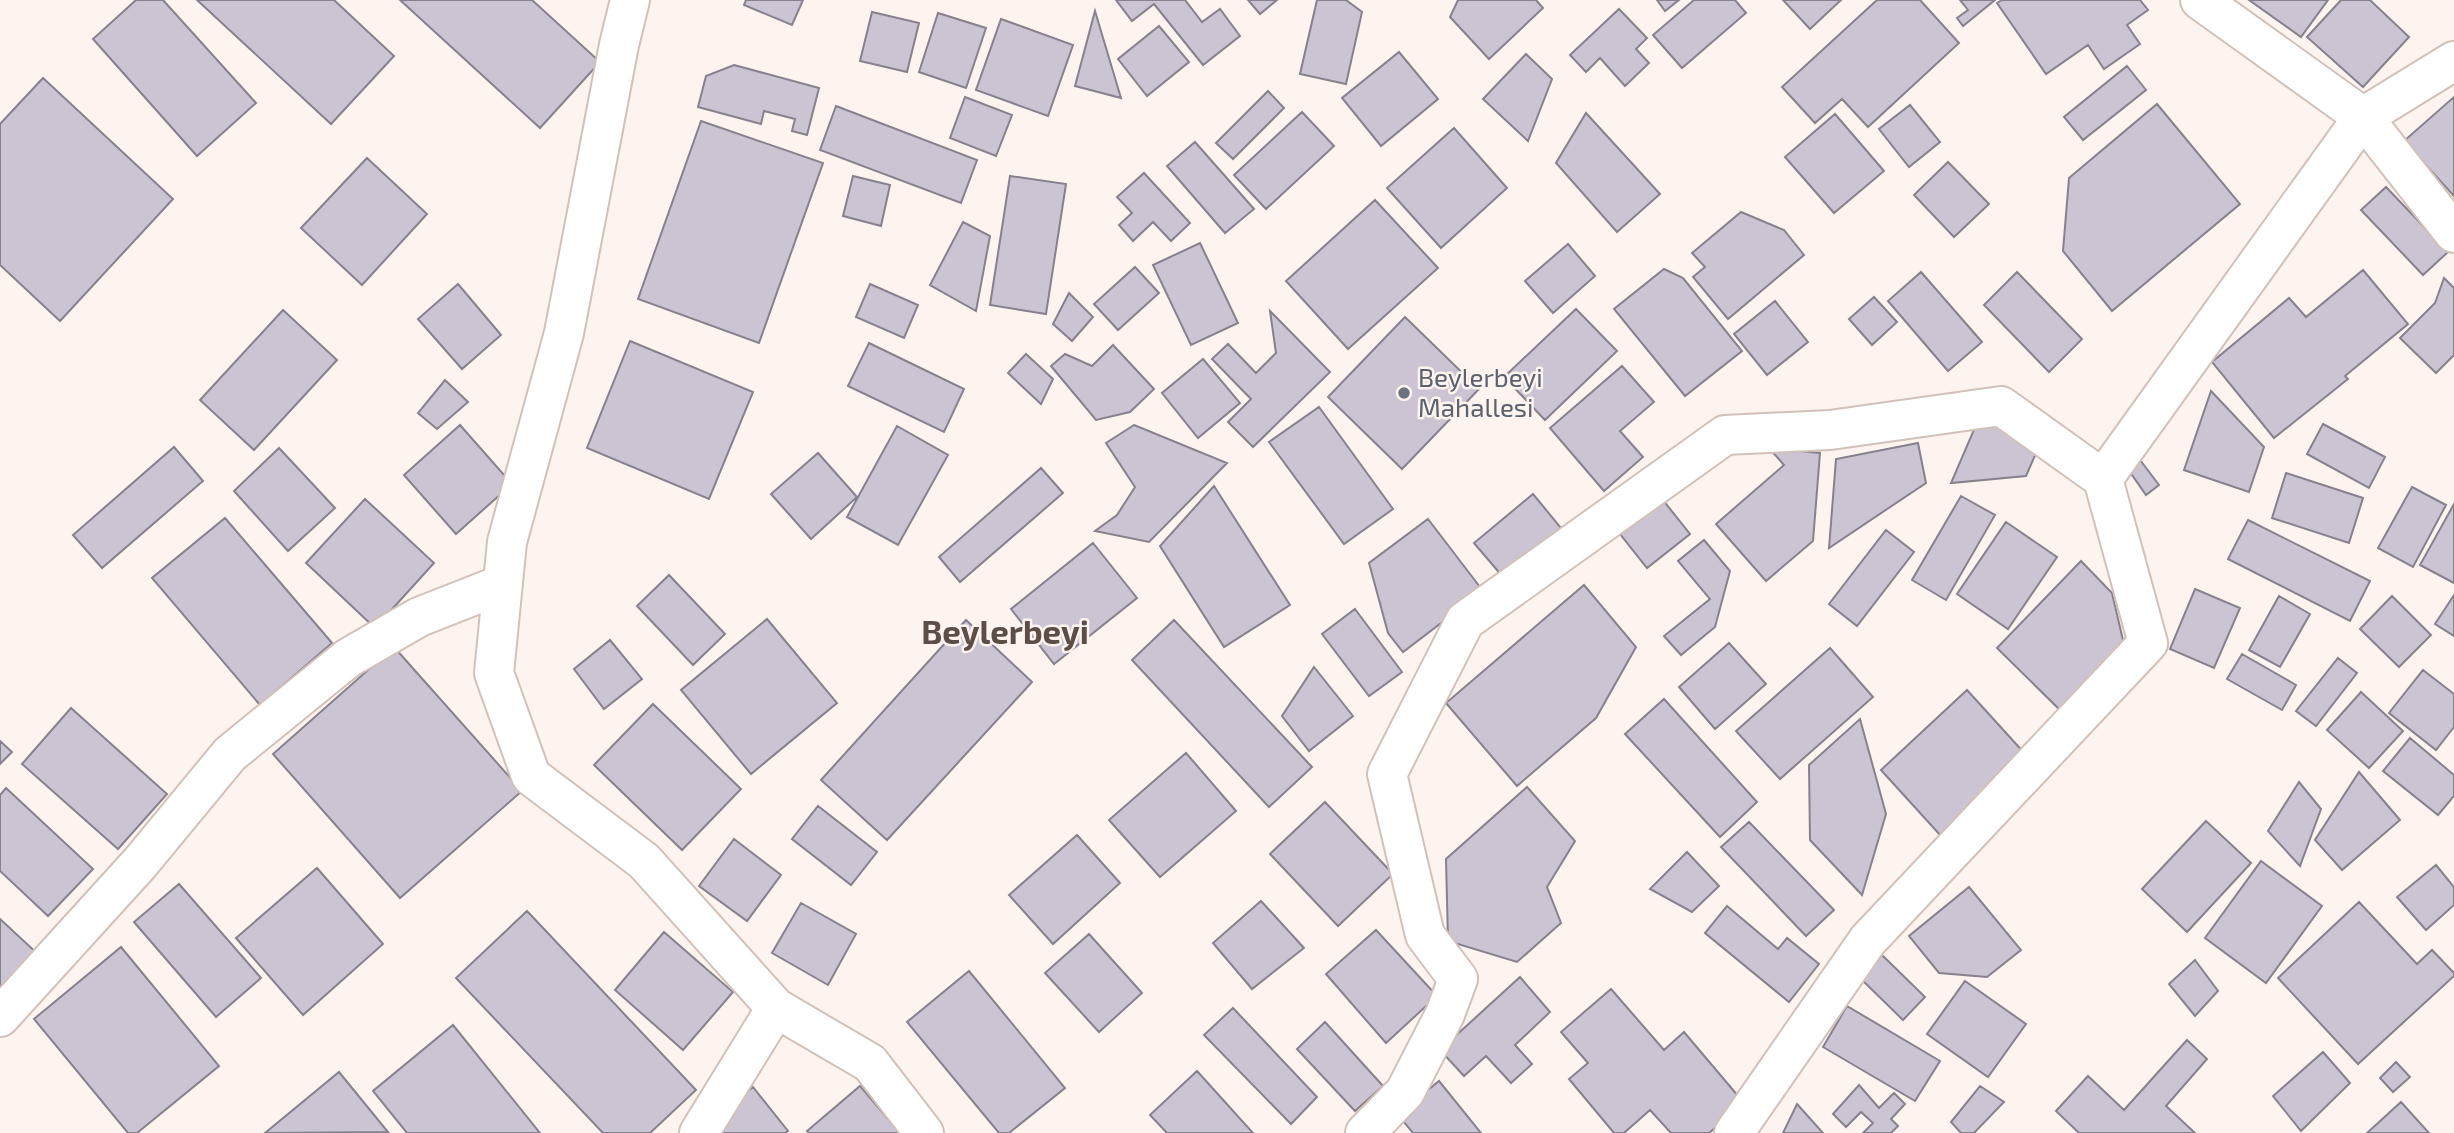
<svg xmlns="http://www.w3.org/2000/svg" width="2454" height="1133" viewBox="0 0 2454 1133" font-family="'Exo 2',sans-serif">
<rect width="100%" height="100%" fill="#fef4ef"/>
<path fill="#ccc4d3" stroke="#87808d" stroke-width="2" d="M136,0H163L256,103L197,156L93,39Z
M197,0H334L394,56L331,124Z
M400,0H532L600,62L540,128Z
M746,0H803L792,25L744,5Z
M1116,0H1185L1202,22L1220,9L1240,36L1203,65L1154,4L1132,21Z
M1248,0H1277L1260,14Z
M1317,0H1346L1362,12L1346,84L1300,74Z
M1458,0H1536L1543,8L1489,59L1450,17Z
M1657,0H1679L1665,11Z
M1694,0H1735L1746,13L1682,68L1653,35Z
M1783,0H1841L1810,29Z
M1877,0H1920L1959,43L1868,127L1842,99L1815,123L1782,87Z
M1960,0H1995L1963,26L1957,18L1968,10Z
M2002,0H2140L2148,10L2127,25L2140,44L2104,69L2088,45L2046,74L1997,3Z
M2249,0H2328L2301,37Z
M2341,0H2370L2409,37L2363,87L2307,37Z
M1619,9L1647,38L1636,49L1649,63L1625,86L1600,58L1586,72L1570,55Z
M1095,11L1121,98L1075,86Z
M872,12L919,23L907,72L860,61Z
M938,13L986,28L966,88L919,72Z
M1001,19L1073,45L1048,116L976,90Z
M1159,26L1189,62L1147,96L1118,59Z
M1399,52L1438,99L1381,146L1342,98Z
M1526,54L1552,79L1528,141L1483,99Z
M734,65L819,88L807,135L792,131L795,119L764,111L761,124L698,107L706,76Z
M2127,66L2146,90L2083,140L2064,117Z
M43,78L173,199L60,321L0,265V124Z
M1268,91L1284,108L1233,159L1216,143Z
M965,97L1012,115L996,156L950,138Z
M2454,97V196L2404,141Z
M2157,104L2240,204L2112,311L2063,251L2069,178Z
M1910,105L1940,142L1909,167L1879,129Z
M836,106L977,160L961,203L820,150Z
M1302,112L1334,146L1266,209L1234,175Z
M1586,113L1660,194L1617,232L1556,163Z
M1835,114L1884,171L1834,213L1785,157Z
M701,121L823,163L759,343L638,299Z
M1454,128L1507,188L1441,248L1387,188Z
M1195,142L1254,209L1225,233L1167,166Z
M367,158L427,214L362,285L301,228Z
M1948,162L1989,204L1954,237L1914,195Z
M1144,173L1190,223L1171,241L1153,222L1133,241L1119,225L1132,213L1117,197Z
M853,176L890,185L881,226L843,216Z
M1010,176L1066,184L1046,314L990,305Z
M2386,187L2448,252L2423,275L2361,210Z
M1375,200L1438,268L1348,349L1286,281Z
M1741,212L1784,230L1804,255L1728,319L1693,277L1705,267L1692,253Z
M963,222L990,236L976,311L930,285Z
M1200,243L1238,323L1191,345L1153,265Z
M1568,244L1595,276L1553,313L1525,281Z
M1135,267L1159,293L1118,330L1094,304Z
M1664,269L1683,278L1742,351L1685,396L1614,309Z
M2363,270L2408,324L2345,376L2348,379L2274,438L2212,362L2289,298L2306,317Z
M1921,272L1982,342L1948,371L1888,301Z
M2017,272L2082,339L2049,372L1984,305Z
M2444,278L2454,288V355L2436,373L2400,338L2435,303Z
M458,284L501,335L462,369L418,319Z
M870,284L918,305L904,338L856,317Z
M1069,293L1093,317L1072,341L1053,324Z
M1874,297L1897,322L1872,345L1849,319Z
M1775,301L1808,342L1767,375L1734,334Z
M1576,309L1617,351L1545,420L1504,377Z
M283,310L337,360L254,450L200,400Z
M1270,311L1330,372L1253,447L1228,422L1251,399L1212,359L1228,344L1256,373L1276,353Z
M1405,317L1479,389L1402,469L1328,397Z
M630,341L753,392L709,499L587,448Z
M869,343L964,389L944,432L848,386Z
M1113,345L1154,389L1130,412L1096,420L1051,366L1065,354L1092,366Z
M1026,354L1053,379L1041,404L1008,373Z
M1203,359L1240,403L1198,438L1162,393Z
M1622,366L1654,402L1620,431L1643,457L1604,491L1550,428Z
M445,380L468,402L437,429L418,413Z
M2211,391L2264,447L2249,492L2184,470Z
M1319,407L1393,509L1344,544L1269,442Z
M1979,418L2040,444L2026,476L1951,483Z
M2323,424L2385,457L2369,488L2307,454Z
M460,425L512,484L456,534L404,475Z
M1134,425L1227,463L1149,542L1095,531L1117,515L1135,487L1106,443Z
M897,426L948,455L898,545L847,517Z
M1918,443L1926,483L1829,548L1836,459Z
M174,447L203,481L102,568L73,535Z
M279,448L335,508L288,551L234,491Z
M1769,448L1820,453L1813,541L1766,581L1716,524L1784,465Z
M2134,452L2159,485L2146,495L2125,465Z
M818,453L857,497L811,539L771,494Z
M1041,468L1063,493L960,582L939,557Z
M2286,473L2363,498L2349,543L2272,518Z
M1214,486L1290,605L1224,647L1160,546Z
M2412,487L2446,505L2413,567L2378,548Z
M1533,494L1561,528L1503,577L1474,543Z
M1659,495L1690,534L1647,568L1616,529Z
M1961,496L1995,515L1946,600L1912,580Z
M365,499L434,563L375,628L306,563Z
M2454,504V583L2420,565Z
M225,518L332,643L260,705L152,578Z
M1428,519L1483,591L1403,652L1388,633L1369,563Z
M2248,520L2370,581L2350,621L2228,559Z
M2006,522L2057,557L2008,629L1957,594Z
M1886,530L1914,552L1857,626L1829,604Z
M1704,540L1730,571L1715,627L1681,655L1664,636L1710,599L1678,561Z
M1093,543L1137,598L1054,664L1011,609Z
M2081,561L2112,593L2126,653L2065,715L1997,648Z
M669,575L725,634L693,665L637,606Z
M1584,585L1636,647L1596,718L1517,786L1446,703Z
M2195,589L2240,608L2214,668L2170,649Z
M2454,595V636L2435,624Z
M2279,596L2310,614L2280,667L2249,650Z
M2392,596L2431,635L2399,667L2360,629Z
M1355,609L1402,672L1369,696L1322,634Z
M767,619L837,703L751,774L681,690Z
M966,620L1032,682L887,840L821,780Z
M1174,620L1312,767L1269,807L1132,660Z
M610,640L642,679L604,709L574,669Z
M1729,643L1766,684L1715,729L1679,687Z
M394,647L522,791L400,898L273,754Z
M1830,648L1873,697L1780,779L1736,731Z
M2242,654L2296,685L2282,710L2227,679Z
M2338,658L2357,673L2316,726L2296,711Z
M1314,667L1353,716L1309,751L1282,716Z
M2423,670L2454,694V727L2436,750L2389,713Z
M1967,690L2027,756L1941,836L1881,770Z
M2361,692L2403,731L2369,768L2327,730Z
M1664,699L1757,802L1720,837L1625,734Z
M653,704L741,789L682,850L594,765Z
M71,708L167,794L118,849L22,764Z
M1860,719L1886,814L1862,895L1810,840L1809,765Z
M2410,738L2454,775V796L2438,815L2383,771Z
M0,741L12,752L0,764Z
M1186,753L1236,811L1160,877L1109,820Z
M2359,772L2400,820L2342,870L2315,840Z
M2299,782L2321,809L2300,866L2268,831Z
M1527,787L1575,841L1547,887L1561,923L1517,962L1448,941L1446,859Z
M6,788L93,869L48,916L0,871V795Z
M1325,802L1393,874L1338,926L1270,854Z
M818,806L877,852L851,885L792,839Z
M2206,821L2251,863L2187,932L2142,889Z
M1749,822L1834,910L1806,936L1721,847Z
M1077,835L1120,883L1053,944L1009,895Z
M734,839L781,875L747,921L699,886Z
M1687,852L1719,886L1692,912L1650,889Z
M2261,861L2322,906L2266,983L2205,938Z
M2436,865L2454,887V905L2426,930L2397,897Z
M317,868L383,944L303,1015L236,938Z
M179,884L261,978L216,1017L134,922Z
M1969,887L2021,950L1987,977L1939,973L1909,936Z
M1261,901L1304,948L1252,989L1213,943Z
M2359,902L2417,964L2432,950L2454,973V976L2358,1064L2278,978Z
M801,903L856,934L828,985L772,953Z
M1727,906L1778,949L1787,938L1819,964L1789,1002L1705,933Z
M527,911L696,1090L650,1133H603L456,978Z
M0,919L40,956L0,1000Z
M1376,930L1437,996L1386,1043L1326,974Z
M664,932L733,992L683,1050L615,990Z
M1089,934L1142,993L1099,1032L1045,973Z
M121,947L219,1066L137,1133H128L34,1019Z
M1882,955L1925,997L1903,1020L1860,978Z
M2195,960L2218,991L2195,1016L2169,984Z
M969,971L1065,1088L1009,1133H999L907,1022Z
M1520,977L1550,1012L1515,1045L1532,1064L1511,1083L1486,1056L1464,1076L1440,1050Z
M1965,981L2026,1024L1988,1077L1927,1034Z
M1611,989L1664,1050L1684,1032L1744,1103L1709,1133H1671L1650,1110L1624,1133H1614L1569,1079L1588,1063L1561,1032Z
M1847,1006L1940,1061L1915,1101L1823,1047Z
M1233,1008L1317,1097L1291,1124L1204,1035Z
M1325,1022L1383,1086L1355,1111L1297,1049Z
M453,1025L540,1133H407L373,1091Z
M2187,1040L2207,1059L2166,1106L2195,1133H2079L2056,1111L2088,1076L2124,1110Z
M2323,1052L2350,1083L2301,1131L2273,1096Z
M2396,1062L2410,1077L2393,1092L2380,1078Z
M1197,1071L1253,1133H1167L1150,1115Z
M339,1072L388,1132L265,1133Z
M1439,1081L1481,1133H1413L1398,1115Z
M1859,1085L1879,1108L1894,1093L1905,1104L1891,1119L1898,1126L1891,1133H1863L1873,1123L1861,1112L1846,1127L1833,1114Z
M860,1086L900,1133H809L807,1131Z
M1980,1086L2004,1102L1974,1133H1961L1951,1122Z
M753,1087L788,1131L785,1133H724L713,1119Z
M2401,1102L2429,1133H2367Z
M1797,1104L1823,1133H1783Z"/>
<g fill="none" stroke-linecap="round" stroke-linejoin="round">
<defs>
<path id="minor" d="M630,0L619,45L564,333L507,542L494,673L531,776L644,861L776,1008L870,1063L924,1133
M2200,0L2363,117L2454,233
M0,1017L140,863L230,754L348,658L419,617L503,584
M699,1133L776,1008
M1365,1133L1405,1092L1445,1014L1458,979L1425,935L1387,774L1465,621L1725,435L1830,430L2001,406L2103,479
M1734,1133L1868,940L2148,643L2103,479L2363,117L2454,61"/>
</defs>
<use href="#minor" stroke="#d1c1b9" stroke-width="42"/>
<use href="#minor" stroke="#fff" stroke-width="38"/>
</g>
<circle fill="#6b7280" stroke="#fef4ef" stroke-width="2.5" cx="1404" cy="393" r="7"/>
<g text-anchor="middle" stroke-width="5" stroke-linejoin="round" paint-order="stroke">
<g font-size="26" fill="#5b616d" stroke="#fef4ef" text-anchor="start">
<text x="1418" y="387">Beylerbeyi<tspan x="1418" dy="30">Mahallesi</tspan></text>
</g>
<g font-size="33" font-weight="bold" fill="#5c4e47" stroke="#fef4ef">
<text x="1005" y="644">Beylerbeyi</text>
</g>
</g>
</svg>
